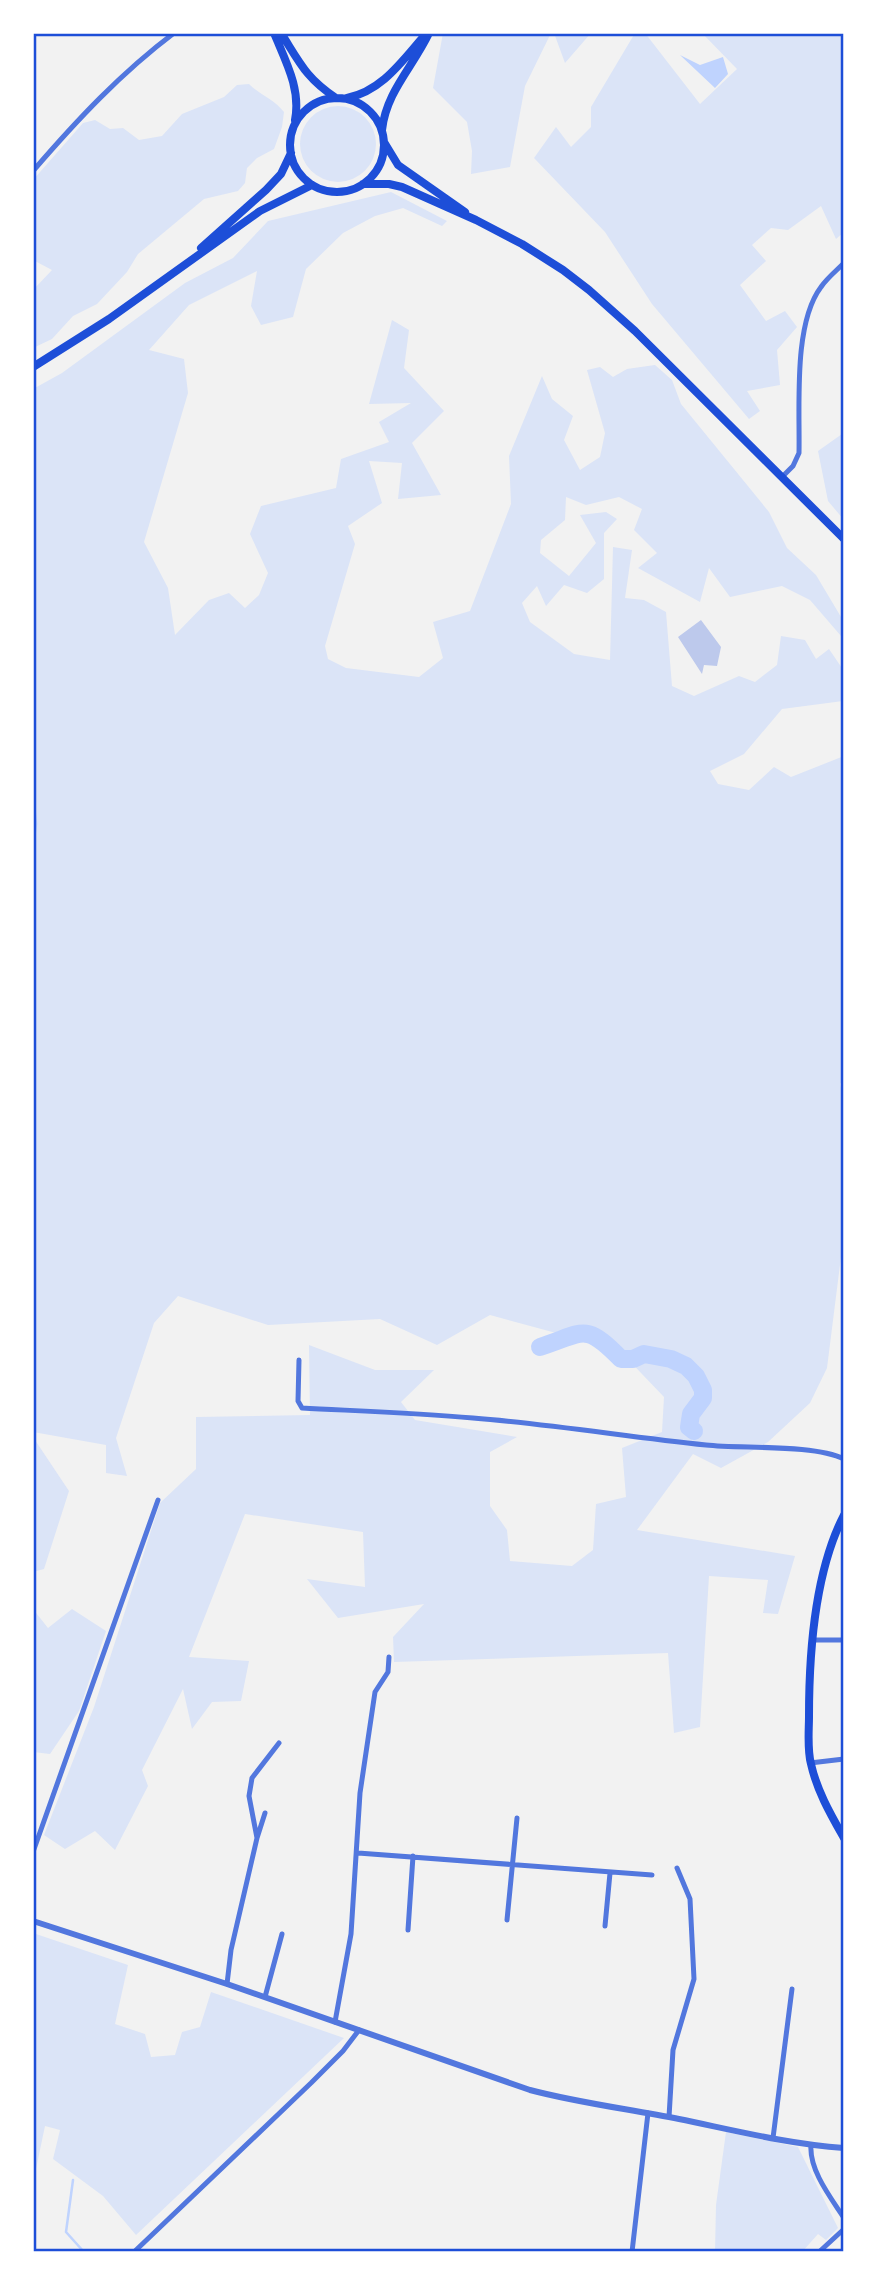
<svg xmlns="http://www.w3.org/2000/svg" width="877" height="2285" viewBox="0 0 877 2285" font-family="'Asap Condensed',sans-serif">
<rect width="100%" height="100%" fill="#f2f2f2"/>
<path fill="#dbe4f7" d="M443,33H551L525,86L510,167L471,174L472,151L467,122L433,88Z
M554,33H591L565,63Z
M635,33H645L700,104L737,69L702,33H844V232L836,239L821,206L788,230L771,228L752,245L766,261L740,285L766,321L785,311L797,327L777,350L780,385L747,391L760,411L749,419L652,304L605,232L534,158L556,127L571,147L591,127V107Z
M249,84C260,95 274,99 284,112L282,127L274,149L257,158L247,168L245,183L238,191L204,199L138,254L127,272L97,304L73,316L52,339L33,348V290L52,270L33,260V180L83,123L95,120L110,129L123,128L139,140L162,136L182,114L224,97L237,85Z
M300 144a38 38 0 1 1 76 0a38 38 0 1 1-76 0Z
M391,192L447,221L442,226L403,208L375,216L343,233L306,269L293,317L261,325L251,306L257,271L189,305L149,350L184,359L188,393L144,542L168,588L175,635L209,600L229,593L245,608L259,595L268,573L250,534L261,506L336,488L341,459L389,442L379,422L411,403L369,404L392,320L409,330L404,368L444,411L412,443L441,495L398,499L402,463L369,461L382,503L348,526L355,544L325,646L328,659L346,668L419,677L443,658L433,622L470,611L511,504L509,456L542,376L552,399L573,416L564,440L580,470L600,457L605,433L587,370L600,367L613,377L627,369L655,365L672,380L681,404L769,512L787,548L816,575L844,622V633L841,636L810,600L782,586L730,597L709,568L700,602L638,568L657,553L634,530L642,509L619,497L586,505L566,497L565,520L541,540L540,553L569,576L596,543L580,515L606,512L617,519L604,533V579L587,593L564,585L546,606L537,586L522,603L530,622L574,654L610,660L613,547L632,550L625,598L644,600L666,612L672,686L694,696L739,676L755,682L777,665L781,636L805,640L816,659L829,649L844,671L843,701L782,709L744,754L710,771L718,784L749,790L774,767L791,777L844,756V1078L840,1084L844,1099V1233L827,1368L810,1403L768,1442L721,1468L693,1454L637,1530L795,1556L778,1614L763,1613L768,1580L709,1576L700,1727L674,1733L668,1653L394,1662L393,1637L424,1604L338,1618L307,1579L365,1587L363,1532L245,1514L189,1657L249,1661L241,1701L212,1702L192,1729L183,1689L142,1770L148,1786L115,1850L95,1831L65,1849L44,1835L94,1707L160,1503L196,1469V1417L310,1415L309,1345L375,1370H434L401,1402L415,1420L517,1437L490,1452V1506L507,1530L510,1561L572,1566L593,1550L596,1504L626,1497L622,1448L662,1432L664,1397L619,1350L490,1315L437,1345L380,1319L268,1325L178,1296L154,1323L116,1438L127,1476L106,1473V1445L33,1432V389L62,373L185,283L233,258L268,221Z
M842,434L844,435V520L828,501L818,451Z
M33,1437L69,1491L44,1569L33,1572Z
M33,1609L48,1628L72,1609L106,1631L79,1711L50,1754L33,1752Z
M33,1933L128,1965L115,2024L145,2034L151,2057L175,2055L182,2032L200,2027L211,1992L344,2038L136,2235L103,2196L53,2159L60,2130L45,2126L36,2169L33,2172Z
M726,2132L798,2147L838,2228L826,2240L818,2234L802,2252H715L716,2205Z"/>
<path fill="#bfd3fe" d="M680,55L700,65L723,57L728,74L715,88Z"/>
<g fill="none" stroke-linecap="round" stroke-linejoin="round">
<path stroke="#bfd3fe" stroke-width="2.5" d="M33,796L36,824L33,845
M73,2180L66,2232L84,2252"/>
<path stroke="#bfd3fe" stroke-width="18" d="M540,1347C584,1333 584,1321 621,1359H633L644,1354L671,1359L686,1366L696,1376L703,1390V1398L691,1414L689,1427L694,1431"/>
</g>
<path fill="#bdc9ec" d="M701,620L721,647L717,666L704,665L702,674L678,637Z"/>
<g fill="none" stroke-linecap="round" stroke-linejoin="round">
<path stroke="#5277de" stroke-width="5" d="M33,171C77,120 121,73 174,33
M782,477L793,466L799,453C800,407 793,324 821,287C827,278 836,271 844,263
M299,1360L298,1401L302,1408C359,1411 416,1413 473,1418C551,1424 628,1437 706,1445C742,1449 814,1444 844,1459
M813,1640H844
M810,1763L844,1759
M257,1838L265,1813
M33,1852L158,1500
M358,1853L652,1875
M507,1920L517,1818
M605,1926L610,1873
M408,1930L413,1856
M227,1984L231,1950L257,1838L249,1796L252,1778L279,1743
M265,1997L282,1934
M335,2022L351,1934L360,1793L375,1692L388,1672L389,1657
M669,2117L673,2050L694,1979L690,1899L677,1868
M773,2138L792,1989
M811,2145C809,2170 831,2198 844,2218
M134,2252L311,2083L343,2051L359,2030
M632,2252L648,2113
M819,2252L844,2229"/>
<path stroke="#5277de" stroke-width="6" d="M33,1921L227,1984L530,2090C579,2103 629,2109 679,2119C733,2130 788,2144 844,2148"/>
<path stroke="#1d4ed8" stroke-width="8" d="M274,33C286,62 301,89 295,120
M281,33C300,63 306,78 336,98
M347,98C382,91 402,61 425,35
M290 145a47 47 0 1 1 94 0a47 47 0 1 1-94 0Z
M382,130C386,92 413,67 429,33
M384,142L398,165L465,212
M363,184H389L402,187L476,220L522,244L563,270L589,290L635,331L844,539
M201,248L266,190L281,174L291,153
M33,367L109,319L260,211L312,185
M844,1515C815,1571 809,1653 809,1716C809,1731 807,1749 811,1764C817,1791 831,1815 844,1838"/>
</g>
<rect width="877" height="2285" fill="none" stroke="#ffffff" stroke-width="70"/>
<rect x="35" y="35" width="807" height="2215" fill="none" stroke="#1d4ed8" stroke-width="2.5"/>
</svg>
